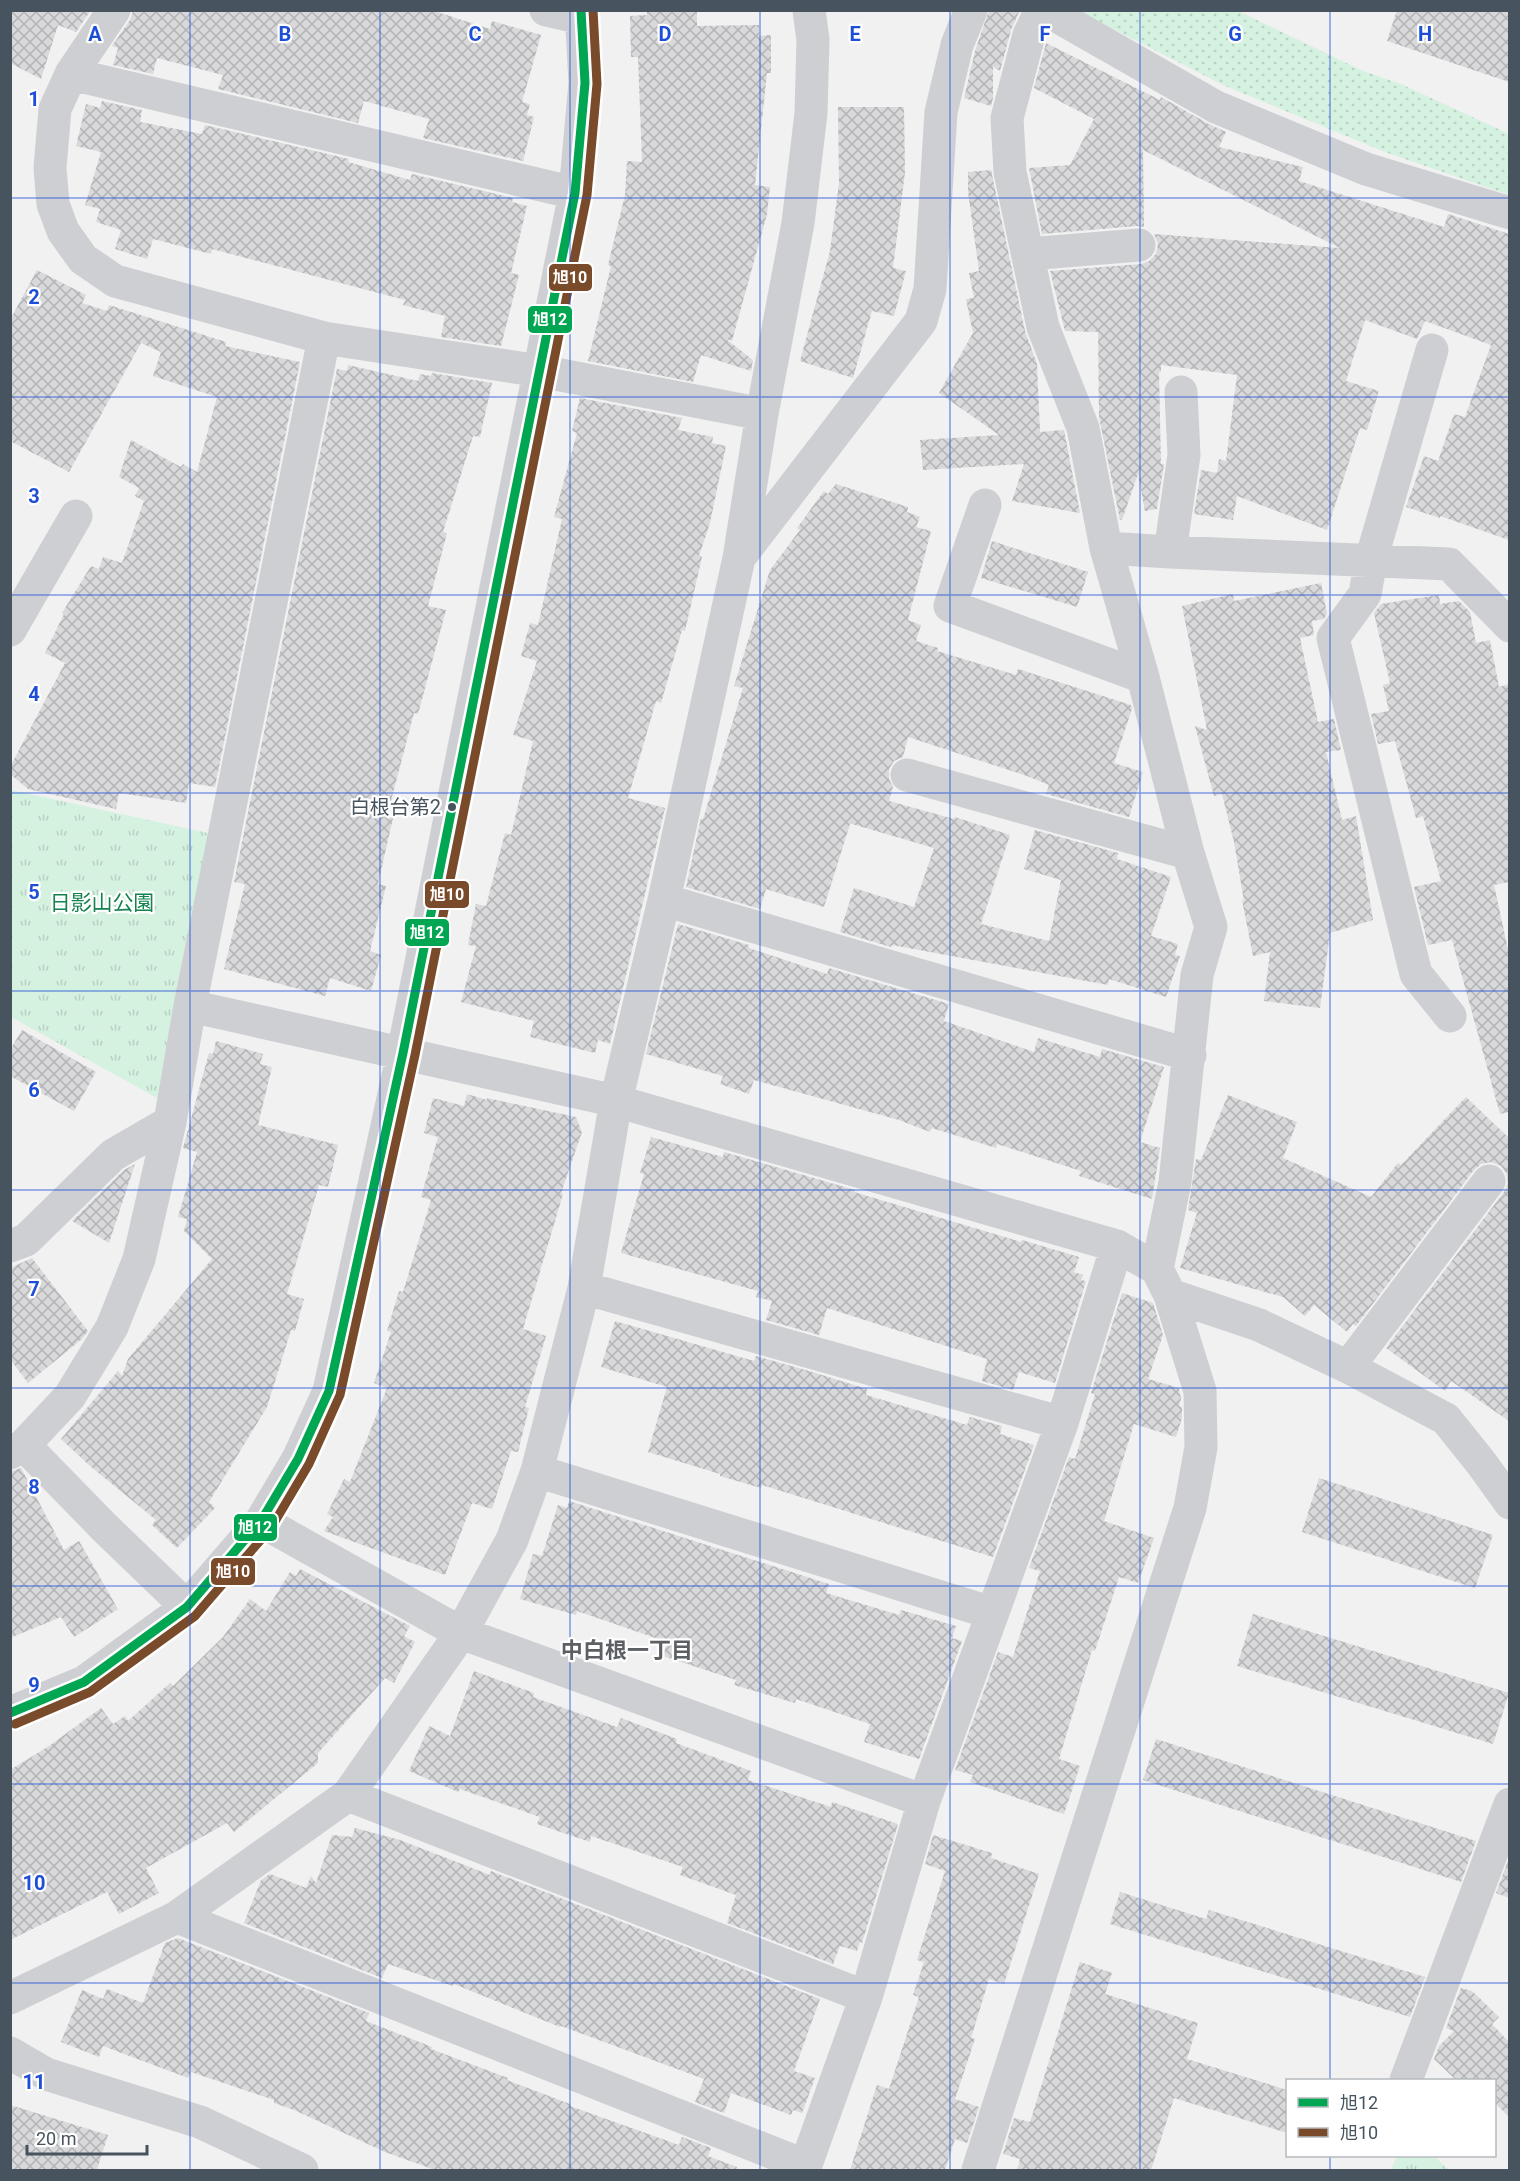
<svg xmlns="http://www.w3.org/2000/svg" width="1520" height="2181" viewBox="0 0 1520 2181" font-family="Roboto,'Noto Sans JP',sans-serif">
<defs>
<pattern id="grass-dots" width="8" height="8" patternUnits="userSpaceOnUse" patternTransform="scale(1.5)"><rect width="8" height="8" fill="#d5f1e0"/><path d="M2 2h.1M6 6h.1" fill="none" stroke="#b8d1c3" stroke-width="1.8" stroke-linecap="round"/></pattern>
<pattern id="park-tufts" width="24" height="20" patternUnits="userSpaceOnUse" patternTransform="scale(1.5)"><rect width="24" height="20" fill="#d5f1e0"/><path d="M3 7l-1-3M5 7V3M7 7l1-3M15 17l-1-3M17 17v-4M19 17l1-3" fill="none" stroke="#b8d1c3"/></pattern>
<pattern id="building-cross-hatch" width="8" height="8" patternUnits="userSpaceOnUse" patternTransform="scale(1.5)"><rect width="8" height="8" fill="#d9d9db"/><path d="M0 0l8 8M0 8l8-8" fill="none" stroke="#b2b3b5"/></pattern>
</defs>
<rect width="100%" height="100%" fill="#f2f1f1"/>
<path fill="url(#grass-dots)" d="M1078,11H1238L1361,70L1403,85L1509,134V195L1385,152L1223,85Z"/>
<path fill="url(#park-tufts)" d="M11,790L208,833L157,1098L11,1017Z
M1397,2156H1434L1449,2170H1391Z"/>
<path fill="url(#building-cross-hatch)" d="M10,10H91L76,32L58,25L41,79L10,63Z
M133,10H431L490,29L492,21L541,35L522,102L530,104L527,115L534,117L523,161L423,138L429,119L364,101L358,123L218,89L223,75L157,58L153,74L113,65L118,48L112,46L130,20Z
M647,10H697V26L759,25V36L771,35V73H767L755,185L770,187L767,214L732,341L726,339L753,360L751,371L701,355L693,382L588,361L611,266L608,265L625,195L627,161L642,162L638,57H631L630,16L647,15Z
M989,10H1020L1011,30L1000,71L993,67V98L991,106L964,98L975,51Z
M1397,10H1509V82L1387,41Z
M1046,43L1160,100L1161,97L1207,123L1226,132L1219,147L1303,167L1299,181L1444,227L1448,214L1509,234V540L1440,516V518L1406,507L1424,456L1438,461L1454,414L1465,417L1491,345L1425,321L1417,339L1365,320L1346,381L1379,391L1367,430L1360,428L1327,530L1237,496L1233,520L1194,514L1201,470L1217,473L1219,459L1226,461L1237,375L1161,365V372H1159L1161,464H1164L1157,509L1145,511L1138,474L1122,520H1120L1099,417L1098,332L1065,331L1050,271L1141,264L1149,261L1156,254L1158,244L1154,234L1340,248L1143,150L1144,227L1137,226L1042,234L1029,168L1070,165L1094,119L1034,88Z
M102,101L142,110L140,122L202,134L205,125L349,159L348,162L410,180L412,174L513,198L512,202L527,206L511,273L519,275L501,346L441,337L445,316L403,305L405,300L212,249L211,254L153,239L147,259L115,249L121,230L96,222L100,209L85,205L101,152L76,146L86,104L100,108Z
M838,107H904L905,172L893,268L906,271L894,316L872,311L853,378L800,361L830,251L839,183Z
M991,170L1025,331L1037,364L1040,432L1064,430L1080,513L1012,501L1024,464L923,470L920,440L999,435L939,393L973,333L966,299L974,298L969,273L979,271L968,192V172Z
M37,270L86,295L82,303L107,311L109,305L226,342L225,346L300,362L215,787L189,783L186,803L119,793L116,809L28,789L10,774V767L65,663L45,653L64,614L62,613L91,566L99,569L103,557L122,563L144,501L135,496L139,488L119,477L131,440L181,467L183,464L197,472L217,397L153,376L161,352L141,343L69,472L10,441V320Z
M348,365L418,381L420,374L431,376L432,373L492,383L480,437L473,436L443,532L447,533L428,606L446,610L418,714L414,713L387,816L393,818L378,884L386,886L370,951L381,955L371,991L330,978L325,996L224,969L245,884L234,882L337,369L347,371Z
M580,398L682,418L678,430L713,437L712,443L726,446L710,523L699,556L702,557L685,631L682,630L661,703L656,701L628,798L665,808L610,1044L598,1040L595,1053L530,1037L534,1021L461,1002L476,946L468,945L476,904L486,906L505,833L511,835L533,741L513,735L537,661L521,656L530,623L538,625L562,519L554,517L577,433L572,431Z
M836,484L908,507L907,512L920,517L916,527L931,531L908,620L921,625L916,641L938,648L937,651L1016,675L1018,669L1131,705L1132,709L1114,763L1143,772L1129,817L1046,794L1049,785L1027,776L908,737L903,757L894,761L889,769V779L893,787L889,801L954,819L955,817L1010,835L981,924L1049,941L1061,880L1024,869L1035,830L1118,853L1117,859L1171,877L1151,936L1178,944L1175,955L1180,956L1166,997L1109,979L1108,985L892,945L891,947L840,932L854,888L914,907L934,848L852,824H850L824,907L766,889L760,909L686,887L701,818L703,819L743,688L734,686L770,570L800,530L797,528L824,491L828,494Z
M992,541L1088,572L1077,607L981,578Z
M1321,583L1327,614L1324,619L1312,621L1314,635L1300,638L1318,722L1334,719L1341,750L1326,752L1342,820L1356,816L1373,920L1330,933L1320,1008L1264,1001L1270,952L1253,956L1242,900L1244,901L1234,842L1222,794L1214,796L1195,726L1207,730L1182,606L1233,594L1234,601Z
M1439,595L1440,604L1459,601L1470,612L1476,643L1490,640L1499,687L1509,684V882L1494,885L1509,954V1112L1500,1114L1452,940L1428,945L1414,887L1441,881L1423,816L1416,818L1395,741L1378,744L1371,714L1389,711L1383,685L1390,683L1374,613L1381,604Z
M678,924L749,945V948L827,974L829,968L949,1004L944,1021L1034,1052L1038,1038L1100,1057L1102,1049L1164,1067L1140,1142L1160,1148L1152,1199L1079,1176L1081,1171L997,1144L996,1148L932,1128L930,1132L899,1120L754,1080L749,1094L720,1084L723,1076L646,1054Z
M22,1030L96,1072L74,1111L10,1076V1050Z
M216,1041L263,1054L260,1064L272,1067L258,1125L338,1145L328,1187L319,1185L287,1294L304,1299L295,1331L291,1330L267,1407L209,1502L215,1508L177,1548L152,1525L156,1520L90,1466L61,1439L118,1371L122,1376L128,1359L212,1259L184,1231L187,1219L178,1217L197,1152L183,1148L209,1053L213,1054Z
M467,1094L487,1100V1098L576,1117L582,1132L561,1193L563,1194L523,1329L546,1336L525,1407L529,1408L518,1452L511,1451L492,1509L472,1503L445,1575L324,1531L333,1517L327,1514L344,1479L350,1482L387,1388L374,1383L391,1332L387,1331L399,1291L403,1292L431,1200L421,1197L438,1137L424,1133L433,1098L464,1106Z
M1228,1095L1297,1122L1283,1158L1371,1197L1398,1163L1401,1165L1466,1097L1509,1138V1421L1451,1381L1445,1391L1386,1348L1504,1192L1508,1183L1506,1173L1501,1166L1491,1162L1481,1164L1474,1170L1356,1326L1353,1324L1347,1332L1314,1305L1305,1316L1283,1297L1180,1268L1197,1213L1188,1210L1196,1159L1201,1160Z
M651,1137L723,1157L724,1152L855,1190L854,1192L1021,1242L1022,1240L1079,1257L1074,1272L1083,1275L1081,1280L1086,1281L1055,1383L1019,1372L1013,1390L982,1381L987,1359L827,1308L819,1335L766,1320L772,1301L756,1297L758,1291L621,1253L644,1174L640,1173Z
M135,1164L109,1243L72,1221L124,1170Z
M32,1258L88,1331L82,1339L28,1383L10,1359V1268Z
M1122,1293L1153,1303L1163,1335L1148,1379L1179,1388L1181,1399L1179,1406L1182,1407V1418L1176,1437L1134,1424L1104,1521L1154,1538L1138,1583L1119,1577L1095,1651L1092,1650L1059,1759L1080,1766L1064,1814L970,1782L973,1775L955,1770L998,1652L1013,1657L1040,1571L1029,1568L1069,1457L1075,1459L1095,1394L1091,1393Z
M615,1321L754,1361L756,1356L809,1371L867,1389L866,1395L967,1425L970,1417L1002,1426L1000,1434L1034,1445L993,1557L762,1485L761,1488L720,1476V1474L648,1452L667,1387L601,1367Z
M21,1468L64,1550L79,1541L118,1609L74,1637L61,1617L10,1638V1472Z
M1319,1478L1493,1535L1475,1588L1302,1532Z
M569,1501L829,1584L826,1593L899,1615L901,1610L956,1626L952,1638L962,1641L919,1759L864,1742L870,1724L796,1699L795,1703L734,1685L736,1680L663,1656L667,1642L577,1611L576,1615L520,1599L533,1554L542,1556L558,1505L567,1508Z
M300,1569L410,1626L404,1636L415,1642L394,1683L385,1678L318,1753V1763L234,1832L227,1823L146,1868L159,1893L119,1914L107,1892L10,1940V1770L49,1746L101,1708L113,1724L125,1716L128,1721L170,1683L173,1686L223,1637L250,1599L266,1611L290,1572L296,1576Z
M1253,1614L1509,1693L1493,1744L1237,1666Z
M474,1671L534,1693L533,1697L617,1727L621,1718L677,1739L676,1743L751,1771L748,1780L831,1807L832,1802L898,1824L862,1943L860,1942L857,1951L840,1946L833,1964L727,1923L736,1895L680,1875L683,1867L591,1836L590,1842L537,1824L540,1817L460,1789L458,1792L409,1771L429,1726L450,1736Z
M1156,1739L1476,1841L1461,1882L1143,1780Z
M355,1828L400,1840L490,1875L491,1871L820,1999L794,2071L815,2078L802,2113L793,2110L791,2115L731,2093L724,2113L695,2102L704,2079L561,2026L560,2027L454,1984L453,1986L388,1964L382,1978L244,1923L261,1880L270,1874L306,1888L311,1876L316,1883L332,1835L352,1837Z
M933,1835L992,1853L991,1858L1039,1874L1004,1984L989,1979L971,2038L975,2039L955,2099L979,2107L967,2143L955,2139L945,2170H850L877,2085L889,2089L919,1997L913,1995L924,1962L917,1960L945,1871L925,1864Z
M1509,1858V1898L1496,1893Z
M1120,1892L1206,1919L1209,1910L1425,1977L1410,2017L1110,1924Z
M178,1938L369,2013L366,2021L432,2047L431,2049L508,2078L507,2080L570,2104V2106L679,2145L682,2137L711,2148L708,2156L737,2167L736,2170H435L385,2152L294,2110L274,2103V2100L191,2072L188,2078L103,2046L99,2057L61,2042L82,1990L103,1999L107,1989L143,2003L165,1943Z
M1080,1962L1112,1973L1105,1994L1198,2023L1187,2059L1287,2090V2133L1174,2098L1151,2170H1017L1020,2159L1003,2154L1014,2118L1030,2122Z
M1461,1988L1472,1991L1499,2017L1492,2024L1509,2042V2117L1494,2102V2080H1456L1434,2059L1439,2046L1454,2031L1446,2028Z
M10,2105L108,2135L97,2170H10Z"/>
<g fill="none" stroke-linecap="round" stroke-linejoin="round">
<path stroke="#cdcfd2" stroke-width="33" d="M114,10L71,74L55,109L50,168L53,204L63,231L83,259L115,281L324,338L540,371L762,414
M546,10L581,18
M1041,10L1029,35L1007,118L1010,172L1043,327L1083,428L1106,548L1143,677L1188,853L1211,927L1197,975L1175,1182L1157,1269
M1046,10L1216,107L1366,169L1510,213
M71,74L575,193
M1028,254L1139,245
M1432,350L1371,560L1365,594L1333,638L1416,974L1450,1016
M985,505L950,606L1143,677
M1106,548L1170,552L1449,564L1510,626
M1170,552L1184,455L1181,392
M742,554L921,321L930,289L941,112L957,45L971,10
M10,630L76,516
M907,775L1188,853
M664,900L1190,1055
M190,1006L616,1101L1117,1246L1157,1269L1170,1295L1200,1391L1201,1447L1190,1508L978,2170
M10,1246L26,1240L113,1155L170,1122
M584,1288L1062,1423
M1170,1295L1259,1325L1348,1367L1446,1419L1482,1464L1510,1503
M1348,1367L1489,1181
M24,1445L104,1527L187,1607
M10,1453L24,1445L70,1396L112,1327L139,1259L170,1122L190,1006L324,338
M537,1471L992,1613
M261,1521L461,1633L924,1801
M10,1713L84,1682L187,1607L261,1521L298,1459L329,1391L403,1053L575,193L585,83L581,10
M348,1795L866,1997
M177,1917L806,2166
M10,1998L177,1917L348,1795L461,1633L512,1540L537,1471L584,1288L616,1101L664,900L739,558L762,414L798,223L811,113L813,40L809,10
M10,2053L46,2074L200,2122L302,2170
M1406,2080L1510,1804
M804,2170L866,1997L924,1801L1062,1423L1117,1246"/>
<defs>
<path id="bus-1" d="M10,1713L84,1682L187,1607L261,1521L298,1459L329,1391L403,1053L575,193L585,83L581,10"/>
<path id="bus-2" d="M15,1724L90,1692L195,1616L271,1528L309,1464L340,1395L415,1055L587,195L597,84L593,10"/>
</defs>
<use href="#bus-1" stroke="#fff" stroke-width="14"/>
<use href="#bus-2" stroke="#fff" stroke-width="14"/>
<use href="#bus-1" stroke="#00a651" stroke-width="9"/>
<use href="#bus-2" stroke="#7a4b2a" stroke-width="9"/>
</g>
<path fill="none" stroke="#1d4ed8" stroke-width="1.5" stroke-opacity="0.55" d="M190,10V2170M380,10V2170M570,10V2170M760,10V2170M950,10V2170M1140,10V2170M1330,10V2080M10,198H1510M10,397H1510M10,595H1510M10,793H1510M10,991H1510M10,1190H1510M10,1388H1510M10,1586H1510M10,1784H1510M10,1983H1510M1330,2156V2170"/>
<circle fill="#47535e" stroke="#fff" stroke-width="2" cx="452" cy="807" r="5"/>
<g text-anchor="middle" stroke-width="4.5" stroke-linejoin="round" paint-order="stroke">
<g font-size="20" fill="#47535e" stroke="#fff" text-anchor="end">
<text x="441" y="814">白根台第2</text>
</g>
<g font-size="21" fill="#14834d" stroke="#fff">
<text x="102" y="910">日影山公園</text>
</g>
<g font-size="22" font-weight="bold" fill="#5c6065" stroke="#fff">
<text x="627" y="1658">中白根一丁目</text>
</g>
</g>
<g font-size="20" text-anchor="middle" font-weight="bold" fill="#1d4ed8" stroke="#fff" stroke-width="4.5" stroke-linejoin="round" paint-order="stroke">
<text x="95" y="41">A</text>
<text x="285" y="41">B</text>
<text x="475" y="41">C</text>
<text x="665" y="41">D</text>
<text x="855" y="41">E</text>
<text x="1045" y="41">F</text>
<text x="1235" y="41">G</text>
<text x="1425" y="41">H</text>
<text x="34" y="106">1</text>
<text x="34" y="304">2</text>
<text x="34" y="503">3</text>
<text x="34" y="701">4</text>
<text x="34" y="899">5</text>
<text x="34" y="1097">6</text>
<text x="34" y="1296">7</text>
<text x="34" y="1494">8</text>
<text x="34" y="1692">9</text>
<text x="34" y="1890">10</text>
<text x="34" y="2089">11</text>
</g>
<g stroke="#fff" stroke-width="2">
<rect x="548" y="263" width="45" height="29" rx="6" fill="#7a4b2a"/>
<rect x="527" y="305" width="46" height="29" rx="6" fill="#00a651"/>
<rect x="424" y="880" width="46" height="29" rx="6" fill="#7a4b2a"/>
<rect x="404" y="918" width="46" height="29" rx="6" fill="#00a651"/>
<rect x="233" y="1513" width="45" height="29" rx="6" fill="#00a651"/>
<rect x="210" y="1557" width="46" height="29" rx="6" fill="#7a4b2a"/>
</g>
<g font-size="16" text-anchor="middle" font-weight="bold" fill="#fff">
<text x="570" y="283">旭10</text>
<text x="550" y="325">旭12</text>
<text x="447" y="900">旭10</text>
<text x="427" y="938">旭12</text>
<text x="255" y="1533">旭12</text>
<text x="233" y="1577">旭10</text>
</g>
<rect width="1520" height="2181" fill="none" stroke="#47535e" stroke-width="24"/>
<rect x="1286" y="2079" width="210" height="78" fill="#ffffff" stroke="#b5babf" stroke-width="1.5"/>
<rect x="1298" y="2098" width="30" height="9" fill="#00a651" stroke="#b5babf" stroke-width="1.5"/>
<text x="1340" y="2109" font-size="18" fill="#47535e">旭12</text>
<rect x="1298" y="2128" width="30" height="9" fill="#7a4b2a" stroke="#b5babf" stroke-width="1.5"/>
<text x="1340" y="2139" font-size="18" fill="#47535e">旭10</text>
<path d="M27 2145v9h120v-9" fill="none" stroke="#47535e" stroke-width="3"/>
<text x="36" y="2145" font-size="18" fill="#47535e" stroke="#ffffff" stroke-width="4.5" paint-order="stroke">20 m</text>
</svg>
